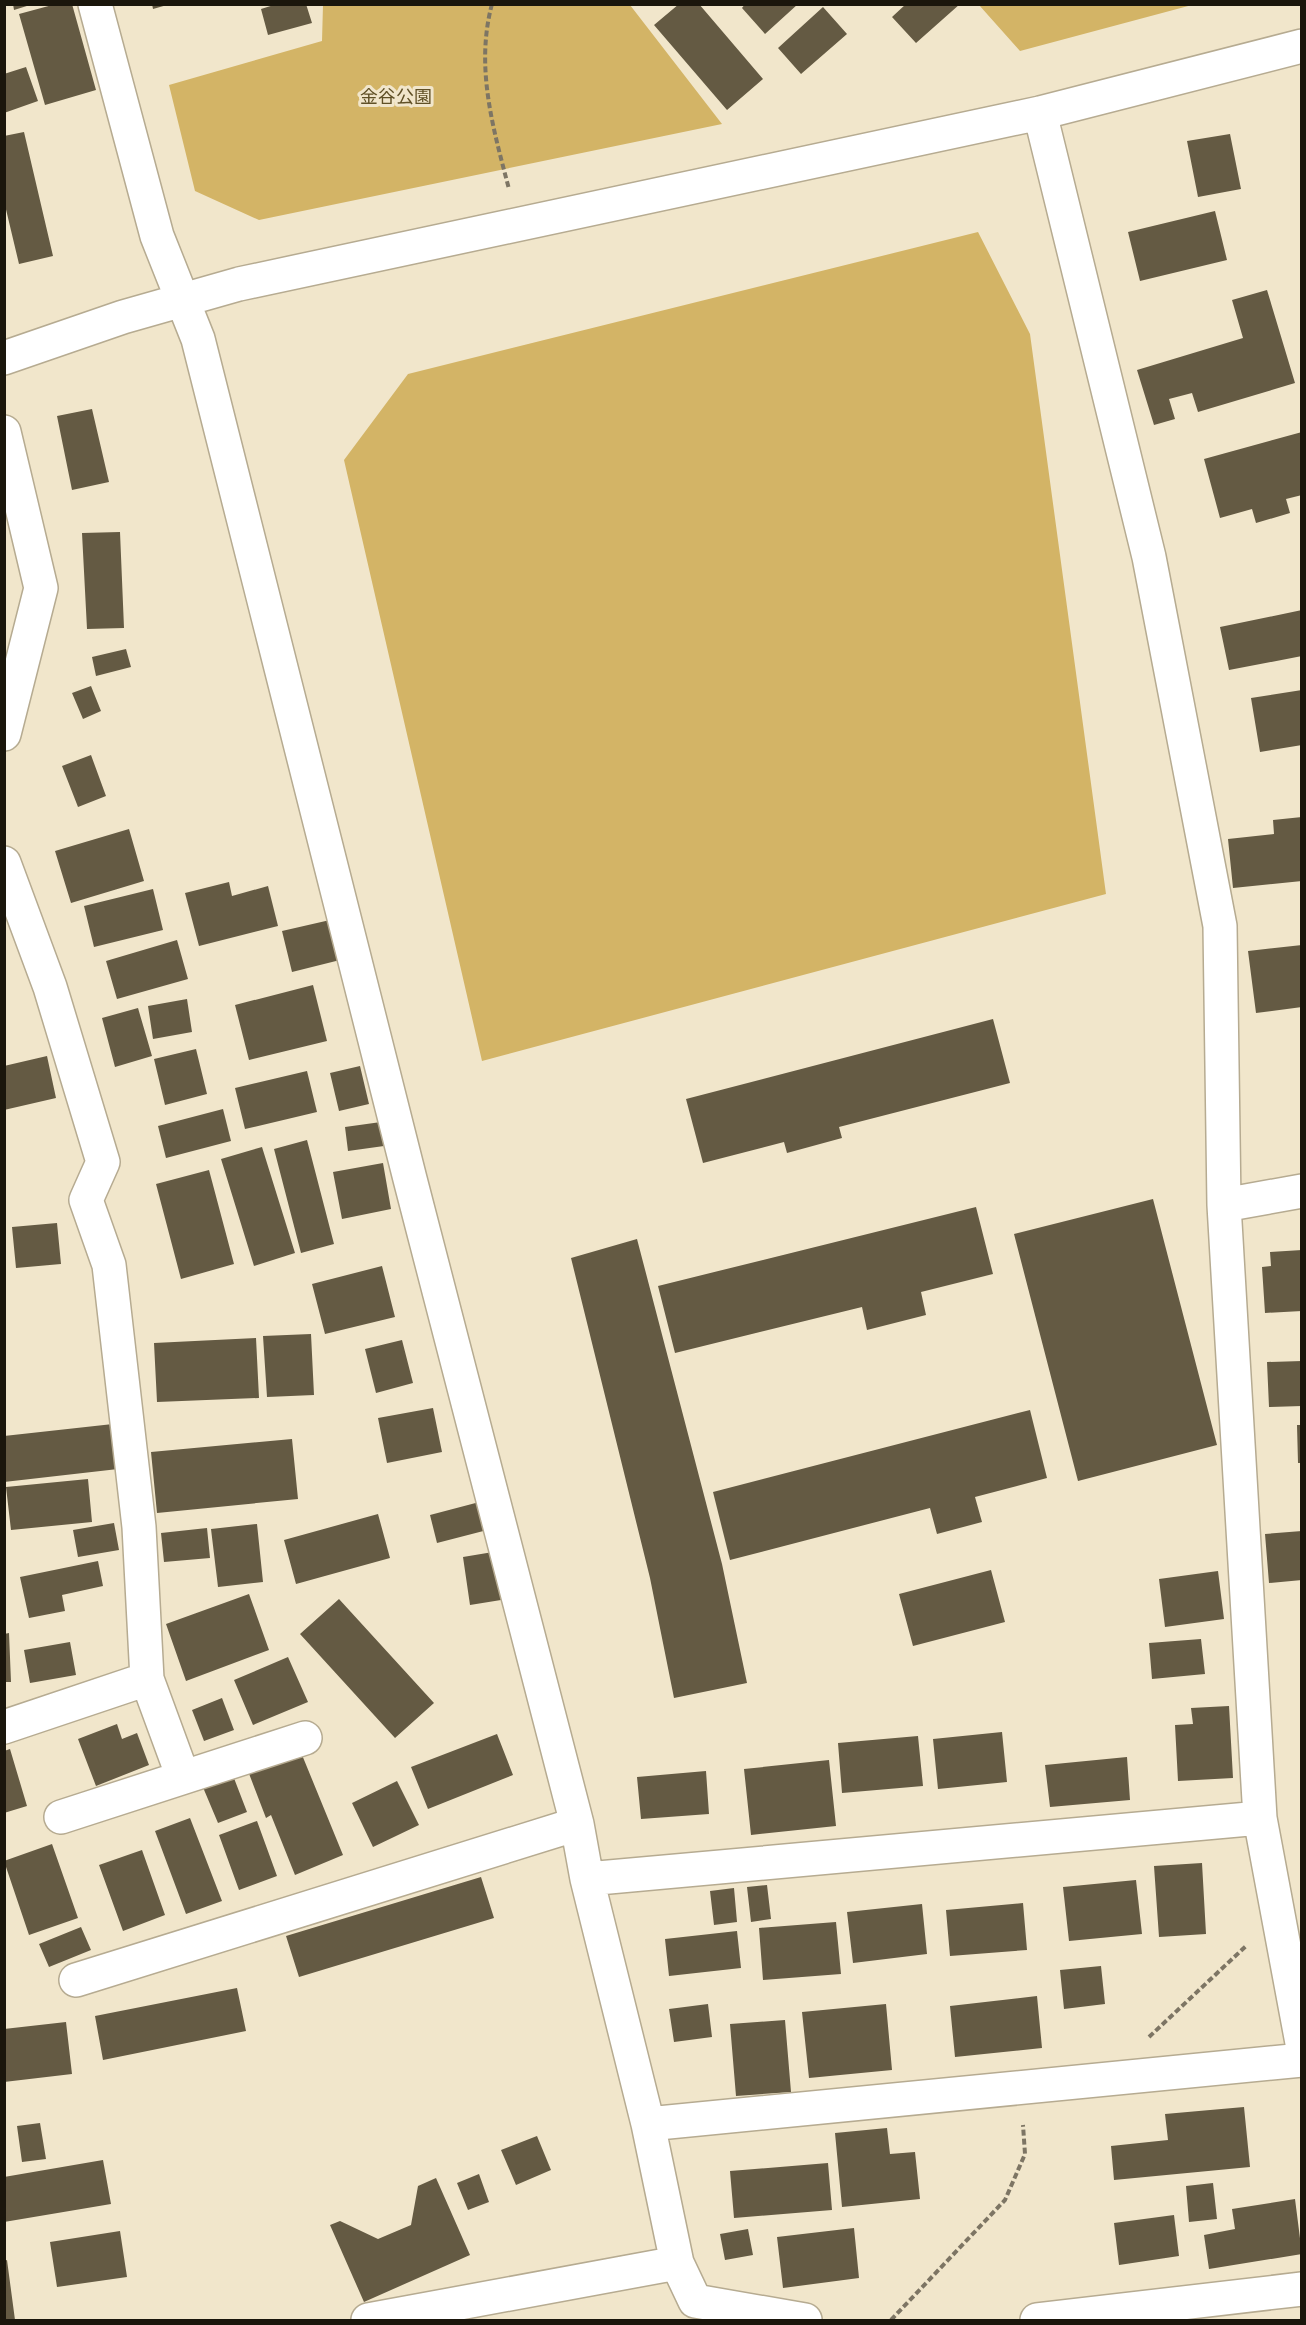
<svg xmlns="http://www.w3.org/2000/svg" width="1306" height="2325" viewBox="0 0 1306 2325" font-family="'Space Grotesk','Noto Sans JP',sans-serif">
<rect width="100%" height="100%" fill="#f1e6cb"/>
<path fill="#d3b466" d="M323,5H630L722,124L259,220L195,191L169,85L322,41Z
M979,5H1192L1020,51Z
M978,232L1030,334L1106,894L482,1061L344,460L408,374Z"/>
<path fill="#645a43" d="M13,4H30V5L14,10Z
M56,4H72L96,90L45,105L19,14Z
M152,4H167V5L153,9Z
M277,4H306L312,23L268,35L261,9Z
M679,4H699L763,79L727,110L654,25Z
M745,4H798L765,34L742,8Z
M906,4H960L916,43L892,17Z
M823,7L847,34L801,74L778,48Z
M26,67L38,101L4,113V74Z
M24,132L53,256L19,264L4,201V136Z
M1230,134L1241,189L1198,197L1187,141Z
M1215,211L1227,260L1140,281L1128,232Z
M1267,290L1295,383L1198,412L1192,393L1169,399L1175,419L1154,425L1137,370L1243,338L1232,300Z
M92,409L109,482L72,490L57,416Z
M1302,432V495L1286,499L1290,513L1256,523L1252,509L1220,518L1204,459Z
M120,532L124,628L87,629L82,533Z
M1302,610V656L1229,670L1220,627Z
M126,649L131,667L96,676L92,657Z
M91,686L101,711L83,719L72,693Z
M1302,690V745L1260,752L1251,698Z
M91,755L106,796L78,807L62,766Z
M1302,817V881L1233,888L1228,839L1274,834L1273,820Z
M129,829L144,881L71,903L55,851Z
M229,882L232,896L268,886L278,926L199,946L185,893Z
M153,889L163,930L94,947L84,906Z
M330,920L340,960L292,972L282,931Z
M177,940L188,979L117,999L106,961Z
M1302,945V1007L1256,1013L1248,951Z
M313,985L327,1041L249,1060L235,1005Z
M187,999L192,1032L153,1039L148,1006Z
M138,1008L152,1056L115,1067L102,1018Z
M993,1019L1010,1083L839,1127L842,1138L787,1153L784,1142L703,1163L686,1099Z
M196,1049L207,1094L165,1105L154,1059Z
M47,1056L56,1098L4,1110V1066Z
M360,1066L369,1104L339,1111L330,1073Z
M307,1071L317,1112L245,1129L235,1088Z
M223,1109L231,1141L166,1158L158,1126Z
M381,1122L384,1146L348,1151L345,1127Z
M307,1140L334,1244L301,1253L274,1149Z
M262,1147L295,1253L254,1266L221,1159Z
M383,1163L391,1209L342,1219L333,1172Z
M209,1170L234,1264L181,1279L156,1184Z
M1153,1199L1217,1445L1078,1481L1014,1234Z
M976,1207L993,1274L921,1292L926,1315L867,1330L862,1307L675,1353L658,1286Z
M57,1223L61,1264L16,1268L12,1227Z
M637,1239L722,1564L747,1683L674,1698L650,1578L571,1258Z
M1302,1250V1311L1265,1313L1262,1267L1271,1266L1270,1252Z
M382,1266L395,1317L325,1334L312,1284Z
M311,1334L314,1395L267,1397L263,1336Z
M256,1338L259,1398L157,1402L154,1343Z
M402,1340L413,1383L376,1393L365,1349Z
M1302,1361V1406L1269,1407L1267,1362Z
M433,1408L442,1452L387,1463L378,1418Z
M1030,1410L1047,1478L975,1497L982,1522L937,1534L930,1508L730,1560L713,1492Z
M113,1424L118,1469L4,1482V1436Z
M1297,1425H1302V1463H1298Z
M292,1439L298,1499L157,1513L151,1452Z
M88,1479L92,1522L11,1530L6,1487Z
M487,1500L495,1528L437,1543L430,1515Z
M378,1514L390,1558L296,1584L284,1540Z
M114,1523L119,1550L78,1557L73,1530Z
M257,1524L263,1582L218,1587L211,1529Z
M207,1528L210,1558L164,1562L161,1533Z
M1302,1531V1580L1269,1583L1265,1534Z
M493,1552L501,1600L470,1605L463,1557Z
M98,1561L103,1586L62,1595L65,1611L29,1618L20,1577Z
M991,1570L1005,1622L913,1646L899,1594Z
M1218,1571L1224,1619L1165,1627L1159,1579Z
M249,1594L269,1650L186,1681L166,1624Z
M339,1599L434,1703L395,1738L300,1634Z
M9,1633L11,1682H4V1634Z
M1201,1639L1205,1674L1152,1679L1149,1643Z
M70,1642L76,1675L30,1683L24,1650Z
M288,1657L308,1702L253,1725L234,1680Z
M222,1698L234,1730L204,1741L192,1710Z
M1229,1706L1233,1778L1178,1781L1175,1725L1193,1724L1191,1708Z
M117,1724L122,1739L137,1733L149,1765L96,1786L78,1739Z
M1002,1732L1007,1782L938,1789L933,1739Z
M497,1734L513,1775L428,1809L411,1767Z
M918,1736L923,1786L842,1793L838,1743Z
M10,1749L27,1806L4,1813V1751Z
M300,1750L343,1855L295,1875L271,1815L266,1818L248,1771Z
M1127,1757L1130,1800L1050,1807L1045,1765Z
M829,1760L836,1826L751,1835L744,1769Z
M706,1771L709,1814L641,1819L637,1777Z
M232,1773L247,1812L218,1823L202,1785Z
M397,1781L419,1825L373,1847L352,1803Z
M190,1818L222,1901L186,1914L155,1831Z
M257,1821L277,1876L239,1890L219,1835Z
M52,1844L78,1918L29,1935L4,1861Z
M142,1850L165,1915L123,1931L99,1865Z
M1202,1863L1206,1934L1159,1937L1154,1866Z
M481,1877L494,1918L299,1977L286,1936Z
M1136,1880L1142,1934L1069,1941L1063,1887Z
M767,1885L771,1919L751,1922L747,1887Z
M734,1888L737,1922L714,1925L710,1891Z
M1023,1903L1027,1950L950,1956L946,1910Z
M922,1904L927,1954L853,1963L847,1912Z
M836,1922L841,1974L763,1980L759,1928Z
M81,1927L91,1950L49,1967L39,1944Z
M737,1931L741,1968L669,1976L665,1939Z
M1101,1966L1105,2004L1064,2009L1060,1970Z
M237,1988L246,2031L103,2060L95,2016Z
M1037,1996L1042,2048L955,2057L950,2006Z
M708,2004L712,2037L674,2042L669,2009Z
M886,2004L892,2070L809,2078L802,2012Z
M785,2020L791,2092L736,2096L730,2024Z
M66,2022L72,2074L4,2082V2029Z
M1244,2107L1250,2167L1114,2180L1111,2146L1168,2140L1165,2114Z
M40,2123L46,2159L22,2162L17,2126Z
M887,2128L890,2154L915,2152L920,2199L842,2207L835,2133Z
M537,2136L551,2170L516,2185L501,2150Z
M103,2160L111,2204L4,2222V2177Z
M828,2163L832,2210L734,2218L730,2171Z
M479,2174L489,2202L468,2210L457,2183Z
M436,2178L470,2255L364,2302L330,2225L340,2221L378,2239L411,2225L418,2186Z
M1213,2183L1217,2219L1189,2222L1186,2186Z
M1295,2199L1302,2254L1209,2269L1204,2235L1235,2229L1232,2209Z
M1174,2215L1179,2256L1119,2265L1114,2223Z
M854,2228L859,2278L783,2288L777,2237Z
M748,2229L753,2255L725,2260L720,2234Z
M120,2231L127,2277L57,2287L50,2242Z
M7,2260L15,2320H4V2261Z"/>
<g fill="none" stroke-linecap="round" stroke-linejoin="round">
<defs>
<path id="minor" d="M95,4L157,236L198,339L410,1179L577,1824L587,1879L648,2124L677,2263L695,2301L805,2320
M1040,113L1149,557L1220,926L1224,1205L1260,1818L1302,2043
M4,358L123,317L239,284L1040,113L1302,46
M4,432L41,588L4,734
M4,863L50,987L103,1162L86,1200L109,1265L139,1527L147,1679L4,1727
M1224,1205L1302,1191
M147,1679L183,1777
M61,1817L305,1738
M587,1879L1260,1818
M76,1980L577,1824
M648,2124L1302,2060
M368,2320L677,2263
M1037,2320L1302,2289"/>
</defs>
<use href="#minor" stroke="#b6ab91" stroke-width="36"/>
<path stroke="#7d7564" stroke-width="4" stroke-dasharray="6 3" stroke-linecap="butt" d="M492,4C475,67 493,128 509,189
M1149,2037L1246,1946
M891,2320L1005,2200L1025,2154L1023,2125"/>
<use href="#minor" stroke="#fff" stroke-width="33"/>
</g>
<g text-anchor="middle" stroke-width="6" stroke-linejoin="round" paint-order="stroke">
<g font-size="18" fill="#605026" stroke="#f1e6cb">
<text x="396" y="103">金谷公園</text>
</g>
</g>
<rect width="1306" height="2325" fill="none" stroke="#1a160c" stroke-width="12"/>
</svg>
